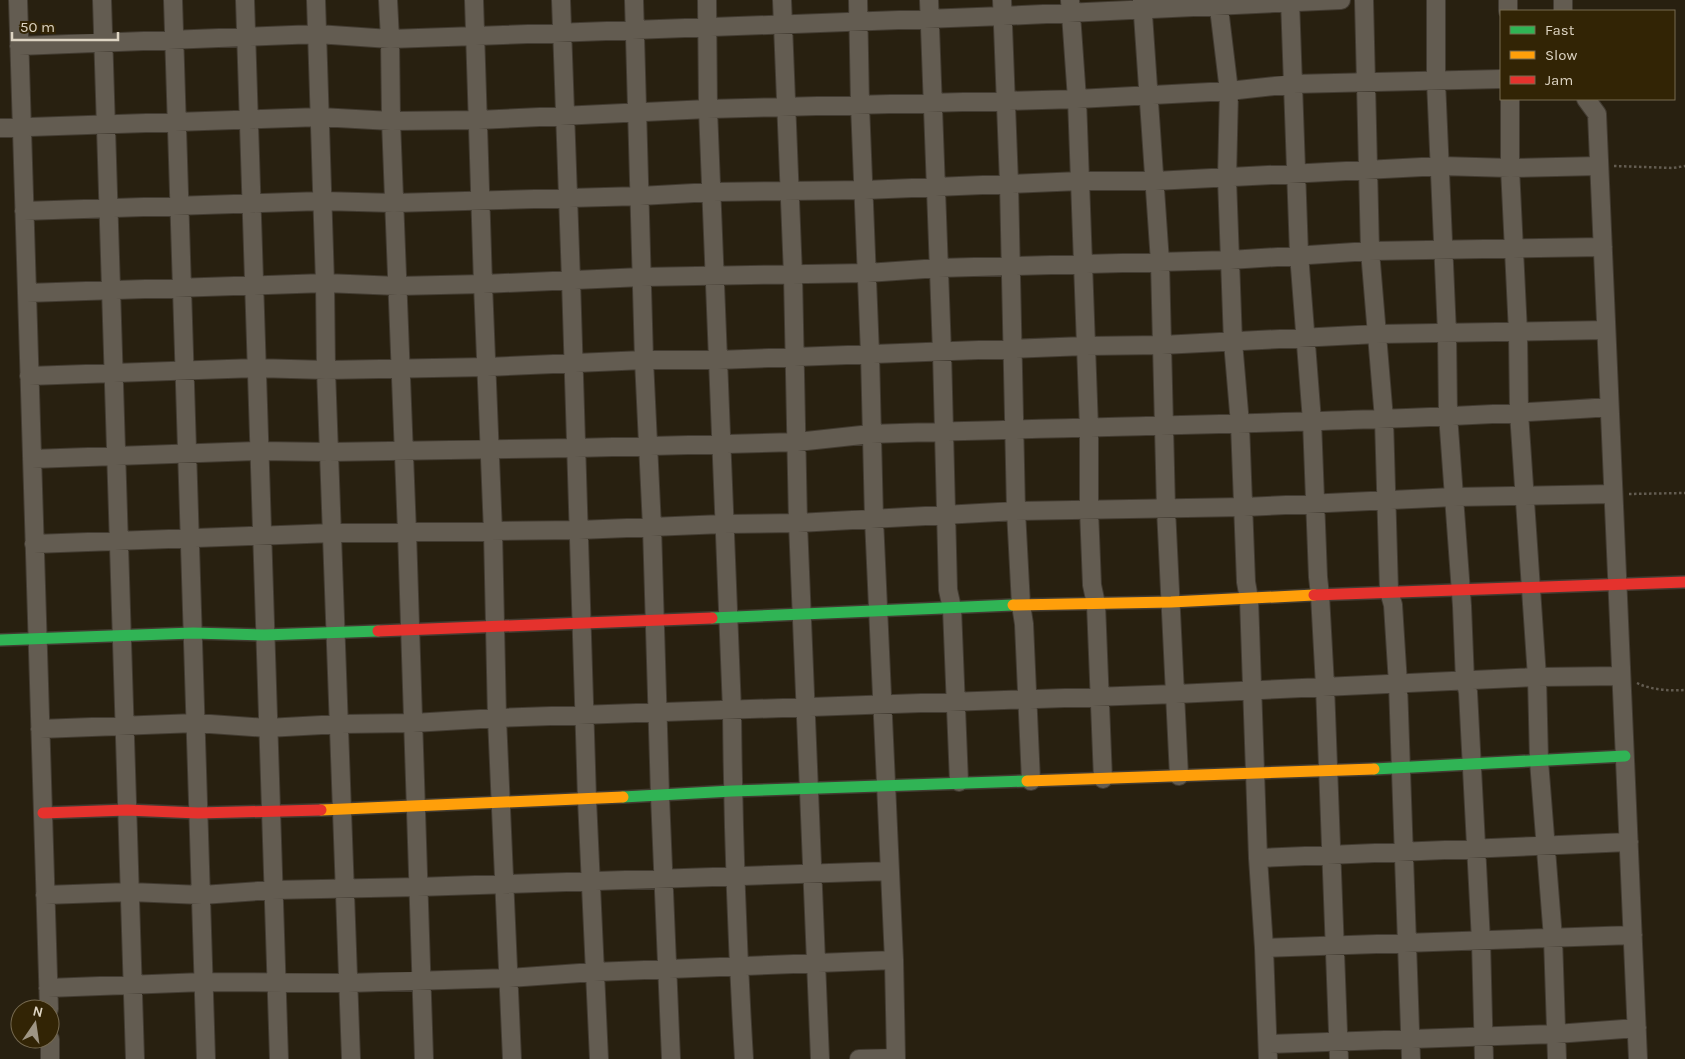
<svg xmlns="http://www.w3.org/2000/svg" width="1685" height="1059" viewBox="0 0 1685 1059" font-family="Karla,sans-serif">
<rect width="100%" height="100%" fill="#282010"/>
<g fill="none" stroke-linecap="round" stroke-linejoin="round">
<defs>
<path id="street" d="M18,0L49,1009
M102,0L135,1059
M173,0L206,1059
M245,0L279,1059
M316,0L325,283L326,370L351,1059
M388,0L390,39L391,121L407,532L424,1059
M474,0L483,284L493,532L497,718L512,1059
M561,0L571,280L587,799L599,1059
M634,0L644,360L652,527L660,796L671,1059
M707,0L708,109L732,710C733,827 737,943 744,1059
M782,0L793,275L798,523L820,1059
M858,0L860,105L870,354L874,519L894,960L896,1059
M929,0L942,352L948,590L952,608L959,782
M1002,0L1009,183L1016,511L1021,605L1024,624L1031,781
M1070,0L1077,99L1080,181L1089,428V510L1092,585L1096,604L1103,779
M1142,0L1160,262L1166,509L1179,776
M1218,0L1229,91L1227,179L1230,260L1233,342L1240,424L1246,582L1249,599L1258,858L1264,948L1268,1059
M1290,0L1299,254L1312,421L1318,577L1320,595L1325,686L1339,1059
M1364,0L1370,251L1384,419L1389,591L1393,605L1398,684L1411,1059
M1436,0V81L1447,333L1448,415L1462,606L1465,681L1468,692L1481,941L1484,1059
M1508,0V11
M1563,0V11
M19,46L317,34L390,39L476,36L1003,16L1341,0
M1510,99V168L1518,332L1519,413L1537,677L1539,761L1553,938L1557,1059
M1586,99L1597,114L1638,1059
M0,128L320,117L391,121L478,120L708,109L1077,99L1229,91L1293,84L1501,79
M24,211L322,201L394,203L640,196L712,192L865,190L1080,181H1155L1441,166L1510,168L1599,166
M27,293L325,283L398,286L483,284L642,277L867,273L939,268L1230,260L1370,251L1603,247
M29,376L256,368L326,370L487,367L644,360H718L1085,346L1162,345L1377,334L1606,330
M32,459L259,451L329,452L575,448L797,442L871,434C1117,425 1364,424 1609,407
M34,544L333,533L579,530L723,524L798,523L1016,511L1244,507L1454,497L1613,494
M40,729L196,723L267,728L340,724L413,723L497,718L1176,694L1537,677L1621,676
M1258,858L1629,842
M45,895L130,892L202,895L273,890L418,887L889,871
M1264,948L1633,935
M48,988L204,982L348,983L509,978L594,972L894,960
M50,1039V1059
M1268,1044L1556,1034L1637,1028
M859,1059L896,1058"/>
<path id="fast" d="M712,618L1013,605
M0,640L193,633L264,635L378,631
M1374,769L1625,756
M623,797L732,791L1027,781"/>
<path id="slow" d="M1013,605L1171,602L1314,595
M1027,781L1374,769
M321,810L623,797"/>
<path id="jam" d="M1314,595L1685,582
M378,631L712,618
M43,813L127,810L198,813L321,810"/>
</defs>
<use href="#street" stroke="#423b31" stroke-width="20"/>
<use href="#fast" stroke="#423b31" stroke-width="14"/>
<use href="#slow" stroke="#423b31" stroke-width="14"/>
<use href="#jam" stroke="#423b31" stroke-width="14"/>
<path stroke="#635c51" stroke-width="2.5" stroke-dasharray="2.5 2.5" stroke-linecap="butt" d="M1614,166L1673,168L1685,166
M1629,494L1685,493
M1637,683C1651,690 1670,691 1685,690"/>
<use href="#street" stroke="#635c51" stroke-width="18"/>
<use href="#fast" stroke="#30b455" stroke-width="11"/>
<use href="#slow" stroke="#ff9f0a" stroke-width="11"/>
<use href="#jam" stroke="#e5322d" stroke-width="11"/>
</g>
<rect x="1500" y="10" width="175" height="90" fill="#322405" stroke="#766a51"/>
<rect x="1510" y="26" width="25" height="8" fill="#30b455" stroke="#766a51"/>
<text x="1545" y="35" font-size="15" fill="#ddd4c3">Fast</text>
<rect x="1510" y="51" width="25" height="8" fill="#ff9f0a" stroke="#766a51"/>
<text x="1545" y="60" font-size="15" fill="#ddd4c3">Slow</text>
<rect x="1510" y="76" width="25" height="8" fill="#e5322d" stroke="#766a51"/>
<text x="1545" y="85" font-size="15" fill="#ddd4c3">Jam</text>
<g transform="translate(35 1024) rotate(13)"><circle r="24" fill="#322405" stroke="#766a51"/>
<path d="M0-4L9 19L0 12L-9 19Z" fill="#9e9584"/>
<text y="-8" font-size="14" font-weight="bold" text-anchor="middle" fill="#ddd4c3">N</text>
</g>
<path d="M12 32v8h106v-8" fill="none" stroke="#ddd4c3" stroke-width="2.5"/>
<text x="20" y="32" font-size="15" fill="#ddd4c3" stroke="#322405" stroke-width="4" paint-order="stroke">50 m</text>
</svg>
